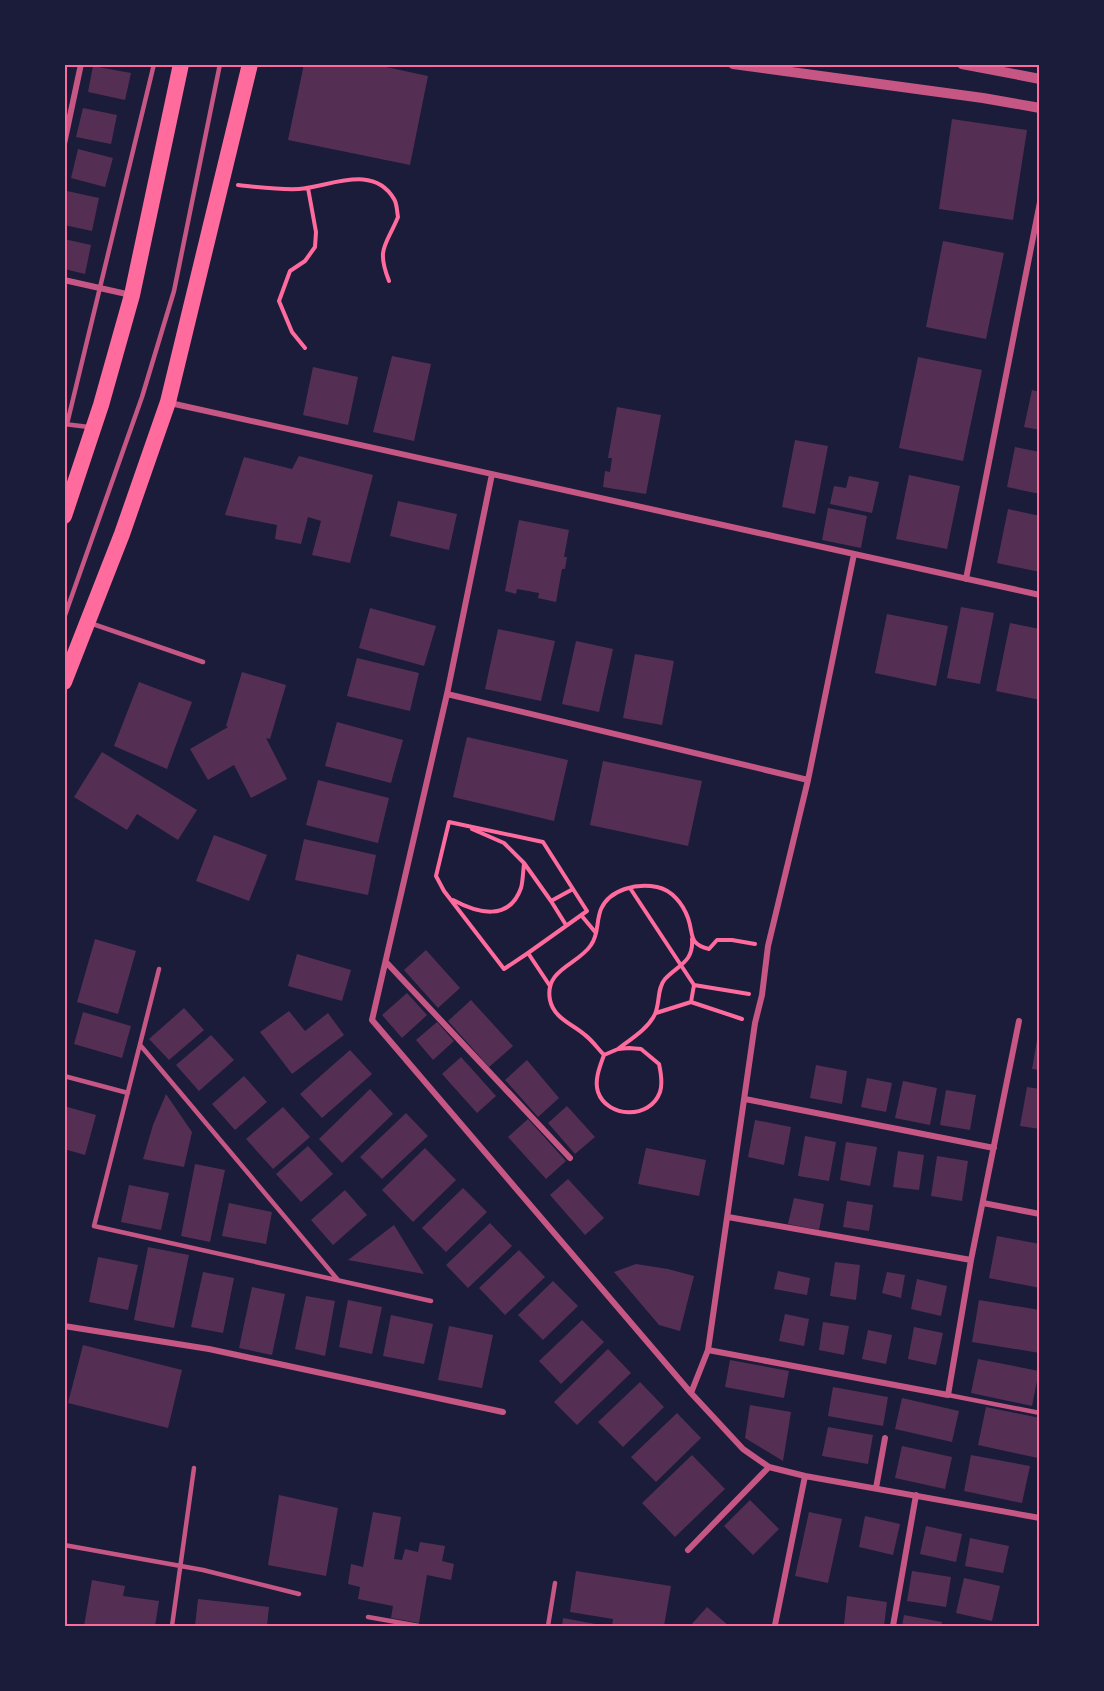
<svg xmlns="http://www.w3.org/2000/svg" width="1104" height="1691" viewBox="0 0 1104 1691" font-family="Montserrat,sans-serif">
<rect width="100%" height="100%" fill="#1b1b3a"/>
<path fill="#542f53" d="M304,64H372L428,76L410,165L288,140Z
M93,66L131,73L125,100L88,92Z
M83,108L117,115L111,144L76,137Z
M952,119L1027,130L1013,220L939,209Z
M78,149L113,158L105,187L71,178Z
M67,191L99,198L92,231L64,225V205Z
M64,239L91,245L85,274L64,269Z
M943,241L1004,253L986,339L926,327Z
M392,356L431,364L414,441L373,432Z
M918,357L982,370L963,461L899,448Z
M313,367L358,377L348,425L303,415Z
M1032,390L1040,392V430L1024,427Z
M617,407L661,415L646,494L603,487L605,471L610,472L612,458H608Z
M795,440L828,446L815,514L782,507Z
M1015,447L1040,452V494L1007,487Z
M299,456L373,475L350,563L312,555L321,521L308,517L301,544L275,539L277,525L225,515L244,457L292,469Z
M909,475L960,486L947,549L896,539Z
M849,476L879,482L872,513L830,504L834,486L846,488Z
M398,501L457,514L449,550L390,536Z
M828,508L867,516L861,548L822,540Z
M1008,509L1040,516V572L997,563Z
M519,520L569,530L564,557H567L565,569H562L556,602L538,598L539,593L517,589L516,594L505,591Z
M961,607L994,613L980,684L947,678Z
M370,608L436,626L424,666L359,648Z
M887,614L948,626L936,686L875,673Z
M1010,623L1040,629V700L996,691Z
M498,629L555,641L541,701L485,689Z
M576,641L613,649L599,712L562,704Z
M635,654L674,661L662,725L623,718Z
M357,658L419,673L410,711L347,696Z
M242,672L286,685L270,739L266,738L287,779L251,798L234,765L208,780L190,749L228,727L226,726Z
M139,682L192,702L167,769L114,746Z
M337,722L403,740L391,783L325,766Z
M467,737L568,760L554,821L453,797Z
M102,752L197,810L178,840L137,814L127,830L74,797Z
M603,761L702,781L688,846L590,825Z
M318,780L389,798L378,843L306,825Z
M214,835L267,855L249,901L196,881Z
M304,839L376,855L368,895L295,880Z
M95,939L136,951L118,1014L77,1002Z
M426,950L460,988L438,1008L404,970Z
M297,954L351,970L342,1001L288,986Z
M407,993L427,1015L402,1038L382,1015Z
M471,1000L513,1046L489,1067L448,1021Z
M184,1008L204,1030L169,1060L149,1039Z
M289,1011L305,1031L328,1013L344,1035L292,1074L260,1032Z
M83,1012L131,1026L122,1058L74,1044Z
M437,1022L454,1041L433,1060L416,1040Z
M1038,1034H1040V1070L1032,1069Z
M211,1035L234,1060L199,1091L176,1065Z
M350,1050L372,1074L322,1118L300,1094Z
M461,1057L496,1096L477,1113L442,1074Z
M527,1060L559,1098L538,1117L505,1080Z
M816,1065L847,1071L842,1104L810,1098Z
M244,1076L267,1102L235,1130L212,1104Z
M867,1078L892,1083L886,1112L861,1107Z
M903,1081L937,1088L930,1125L895,1118Z
M1027,1087L1040,1089V1129L1020,1126Z
M370,1089L393,1114L342,1163L319,1139Z
M946,1090L976,1095L970,1130L940,1125Z
M166,1094L192,1132L184,1167L143,1159L153,1125Z
M64,1106L96,1115L85,1155L64,1149Z
M567,1106L595,1137L575,1154L548,1123Z
M283,1107L310,1137L273,1169L246,1139Z
M406,1113L428,1136L382,1179L360,1157Z
M528,1119L566,1161L546,1179L508,1137Z
M755,1120L791,1127L784,1165L748,1157Z
M805,1136L836,1142L829,1181L798,1176Z
M846,1142L877,1147L870,1186L840,1180Z
M308,1146L333,1174L301,1202L276,1174Z
M425,1148L456,1180L413,1222L382,1190Z
M646,1148L706,1160L699,1196L638,1184Z
M898,1151L924,1155L919,1190L893,1187Z
M937,1156L968,1161L962,1201L931,1196Z
M195,1164L225,1170L210,1242L181,1236Z
M568,1179L604,1218L585,1235L550,1195Z
M129,1185L169,1193L161,1230L121,1222Z
M463,1188L487,1212L446,1252L422,1228Z
M345,1190L367,1215L333,1245L311,1220Z
M794,1198L824,1204L819,1230L788,1224Z
M847,1201L873,1205L869,1231L843,1227Z
M229,1203L272,1212L266,1244L222,1236Z
M490,1223L512,1246L468,1288L446,1265Z
M394,1225L424,1274L348,1260Z
M997,1236L1040,1244V1288L989,1278Z
M148,1247L189,1255L174,1328L134,1320Z
M519,1250L545,1277L505,1315L479,1288Z
M98,1257L138,1265L128,1310L89,1302Z
M835,1262L860,1265L856,1300L830,1296Z
M636,1264L668,1269L694,1276L680,1331L659,1325L614,1272Z
M778,1271L810,1278L807,1295L774,1289Z
M203,1272L234,1278L223,1333L191,1327Z
M887,1272L905,1275L901,1298L882,1293Z
M917,1279L947,1286L941,1316L911,1309Z
M553,1281L578,1306L543,1340L518,1315Z
M252,1287L285,1294L272,1355L239,1348Z
M306,1296L335,1301L325,1356L295,1349Z
M348,1300L382,1307L372,1354L339,1347Z
M979,1300L1040,1310V1353L972,1342Z
M785,1314L809,1319L804,1346L779,1341Z
M391,1315L433,1324L424,1364L383,1356Z
M582,1320L604,1342L561,1384L539,1361Z
M823,1322L849,1326L844,1355L819,1350Z
M449,1326L493,1335L482,1388L438,1380Z
M914,1327L943,1333L936,1365L908,1359Z
M868,1330L892,1335L886,1364L862,1359Z
M83,1345L182,1370L168,1428L68,1403Z
M608,1349L631,1373L577,1425L554,1402Z
M978,1359L1039,1371L1032,1406L971,1393Z
M730,1360L789,1371L784,1398L725,1387Z
M640,1382L664,1407L623,1447L598,1422Z
M833,1387L888,1397L883,1426L828,1416Z
M902,1398L959,1411L952,1442L895,1429Z
M750,1405L791,1412L783,1461L745,1438Z
M986,1407L1040,1418L1038,1458L978,1445Z
M677,1413L701,1438L656,1482L631,1457Z
M828,1427L873,1435L868,1464L822,1456Z
M902,1446L952,1457L945,1489L895,1478Z
M692,1455L725,1489L675,1537L642,1503Z
M971,1455L1030,1466L1022,1503L964,1491Z
M279,1495L338,1508L326,1576L268,1565Z
M750,1500L779,1529L753,1555L724,1526Z
M373,1512L401,1517L394,1559L402,1560L405,1549L418,1552L420,1542L445,1546L442,1561L454,1564L451,1580L427,1575L419,1623L391,1618L393,1606L358,1599L360,1587L348,1584L351,1564L363,1567Z
M809,1512L842,1519L828,1583L795,1576Z
M865,1516L900,1524L893,1555L859,1547Z
M926,1526L962,1534L956,1562L920,1554Z
M970,1538L1009,1546L1003,1573L965,1566Z
M576,1571L671,1586L664,1626L642,1624V1626H612L613,1619L570,1612Z
M912,1571L951,1577L946,1607L907,1601Z
M964,1578L1000,1586L992,1621L956,1613Z
M92,1580L125,1586L123,1596L159,1601L155,1626H84Z
M847,1596L887,1602L884,1626L844,1625Z
M198,1599L269,1607L267,1626H195Z
M707,1607L729,1626H690Z
M904,1615L942,1622L941,1626H902Z
M563,1618L601,1625L600,1626H562Z"/>
<g fill="none" stroke-linecap="round" stroke-linejoin="round">
<path stroke="#ff6b9d" stroke-width="4" d="M238,185C257,187 279,190 299,189C329,187 373,163 394,199C397,203 397,212 398,217C386,246 376,248 389,281
M305,348L292,332L279,301L290,271L305,261L315,247L316,232L308,188
M472,829L504,843L524,863L551,901
M630,888L694,985L749,994
M453,900C477,913 509,922 521,888C523,881 523,871 524,864
M581,915L596,933
M566,925L551,901L573,889
M528,953L587,911L543,842L449,822L436,876L444,891L504,969L528,953L550,986
M694,985L691,1002L742,1019
M656,1013L691,1002
M629,1048L641,1049L659,1064C661,1073 663,1083 660,1092C650,1120 607,1118 598,1092C594,1080 600,1066 604,1055L618,1049Z
M618,1049C631,1039 648,1029 655,1014C660,1003 657,988 665,979C678,965 694,962 692,939
M604,1055C598,1049 592,1040 585,1035C573,1024 554,1019 550,1000C544,969 578,965 591,945C599,934 596,921 601,909C610,889 637,883 657,887C672,890 683,904 688,918C694,935 688,944 709,949L717,940H732L755,944"/>
<path stroke="#c65784" stroke-width="4.5" d="M64,424L89,427
M67,424L154,64
M64,618L142,397L174,291L220,64
M90,623L203,662
M159,969L94,1226L431,1301
M141,1046L338,1280
M64,1076L128,1093
M948,1395L1040,1413
M64,1545L203,1570L299,1594
M368,1617L419,1626
M172,1626L194,1468
M548,1626L555,1583"/>
<path stroke="#c65784" stroke-width="6" d="M64,144L81,64
M64,280L131,295
M170,403L1040,595
M492,474L447,694L372,1020L691,1393L743,1449L769,1467L805,1476L1040,1518
M966,579L1040,202
M447,694L808,780
M386,962L570,1158
M745,1099L994,1148
M983,1203L1040,1214
M728,1217L971,1260
M64,1326L209,1349L503,1412
M708,1350L948,1395L971,1260L1019,1021
M691,1393L708,1350L755,1023L762,995L768,946L808,780L854,554
M876,1488L885,1438
M688,1550L769,1467
M775,1625L805,1476
M893,1626L916,1495"/>
<path stroke="#c65784" stroke-width="10" d="M733,64L983,98L1040,108
M962,64L1040,79"/>
<path stroke="#ff6b9d" stroke-width="16" d="M64,516L101,405L132,295L181,64
M64,682L122,534L168,402L250,64"/>
</g>
<rect width="1104" height="1691" fill="none" stroke="#1b1b3a" stroke-width="132"/>
<rect x="66" y="66" width="972" height="1559" fill="none" stroke="#ff6b9d" stroke-width="2"/>
</svg>
